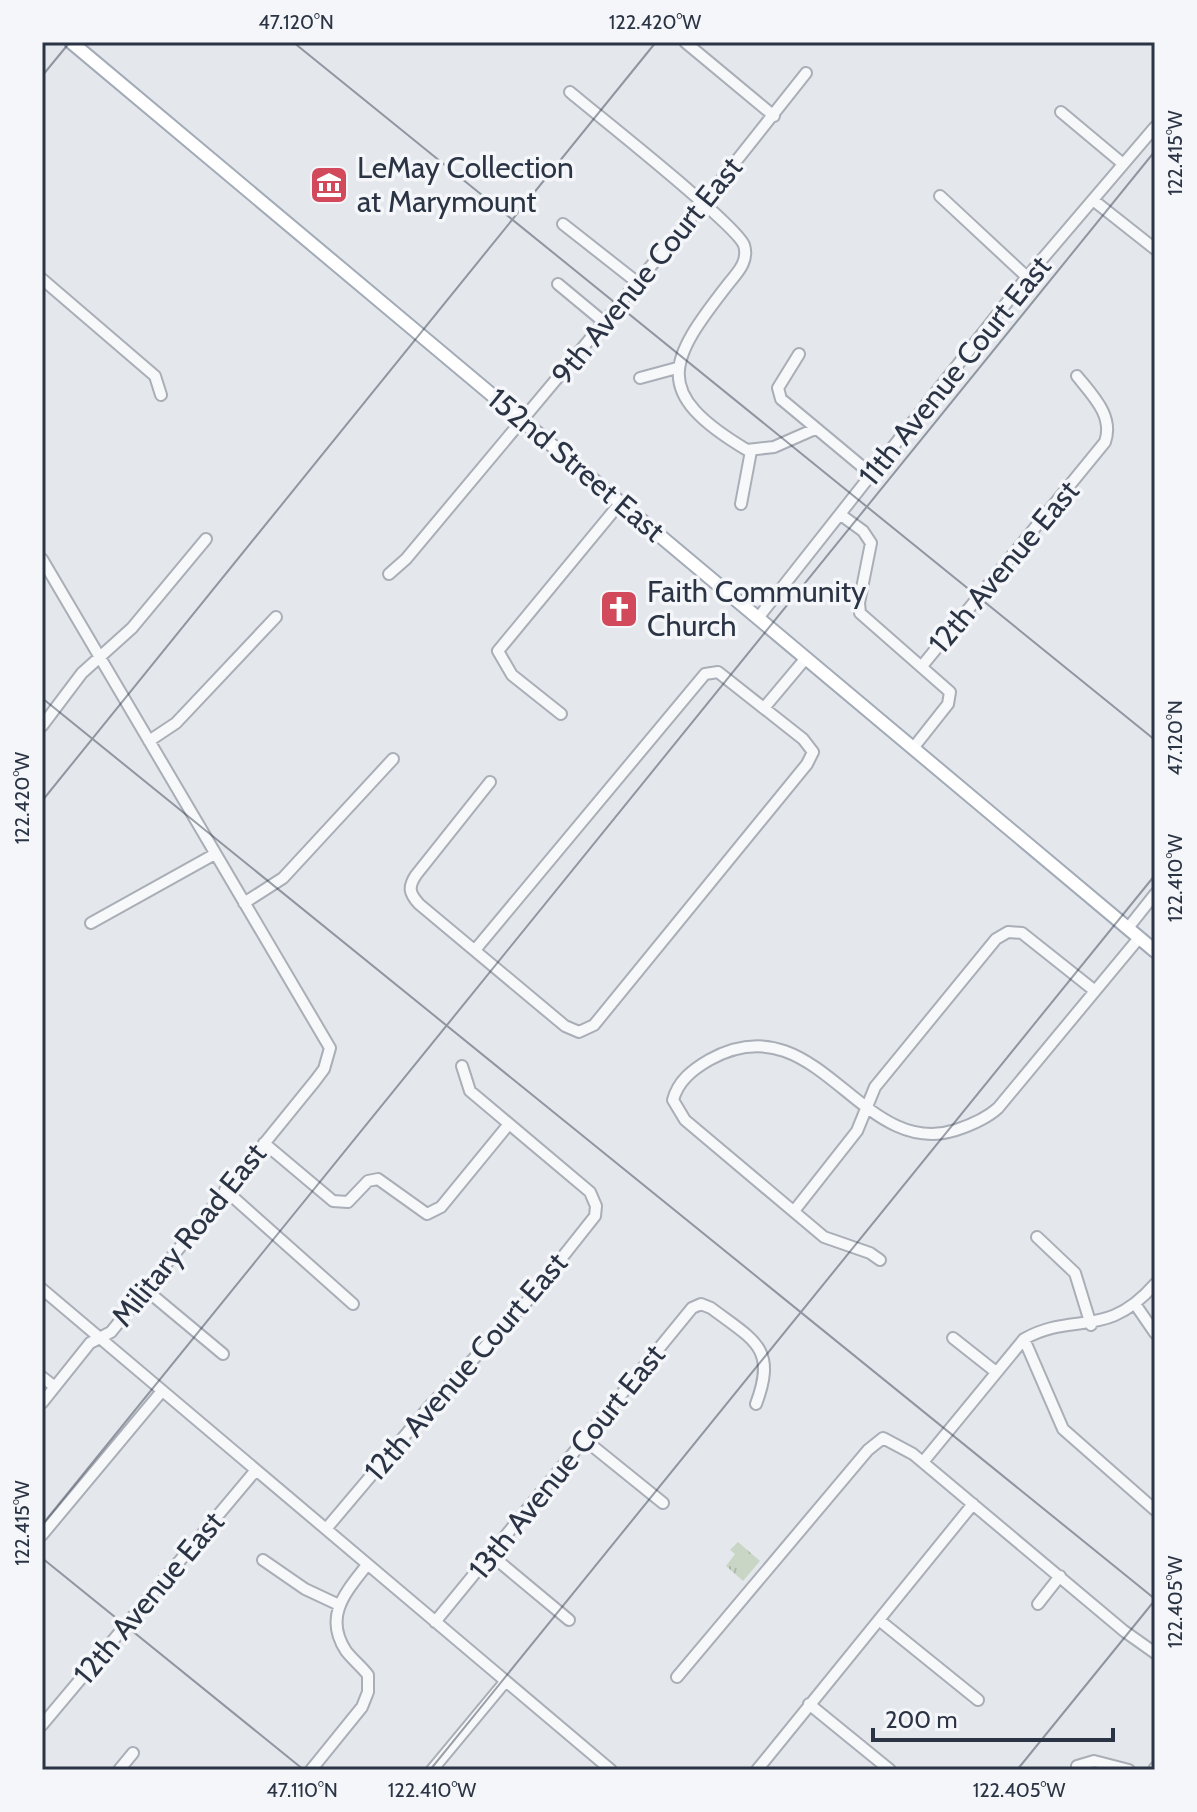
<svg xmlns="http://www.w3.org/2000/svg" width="1197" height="1812" viewBox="0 0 1197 1812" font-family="Cabin,sans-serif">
<defs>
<pattern id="park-tufts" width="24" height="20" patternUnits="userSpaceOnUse" patternTransform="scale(2)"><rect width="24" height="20" fill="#c9d6c5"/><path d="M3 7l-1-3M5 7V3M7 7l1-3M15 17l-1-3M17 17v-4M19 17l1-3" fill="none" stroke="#adb8ab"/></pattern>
</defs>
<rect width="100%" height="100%" fill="#e4e7ec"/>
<path fill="url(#park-tufts)" d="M738,1542L760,1561L743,1581L726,1566L735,1554L730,1550Z"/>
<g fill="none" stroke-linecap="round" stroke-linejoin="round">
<defs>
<path id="minor" d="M685,42L774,116
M570,92C597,115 736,224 744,245C749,261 738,272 729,283C668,361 650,392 747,450L774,447L815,429
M1061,112L1122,163
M940,196L1027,277
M1093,200L1155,249
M563,224L638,283
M42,279L155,376L161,395
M558,284L605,323
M799,354L778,388L781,399L871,474
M640,378L677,368
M741,504L751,451
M841,515L863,531L871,543L859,603L860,613L950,692L948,704L914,747
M42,559L330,1048L324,1069L315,1081L111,1332L90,1343L42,1403
M389,574L406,559L687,223L806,73
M758,618L1027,277L1155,127
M922,666L1105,442C1114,416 1093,396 1077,376
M764,708L806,658
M561,714L512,675L498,651L621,502
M42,726L82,673L132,628L206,539
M149,741L176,723L276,617
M244,903L283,878L393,759
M91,923L215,854
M1128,928L1155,894
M475,950L705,674L718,672L803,739L813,752L807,764L594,1025L579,1032L565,1026L419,904C409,893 408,887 416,875L490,782
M264,1143L333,1201L348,1202L368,1181L378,1179L427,1214L441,1207L509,1124
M225,1190L353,1304
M794,1211L857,1131L875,1087L996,939L1008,932L1022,933L1095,991
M1037,1237L1075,1273L1091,1325
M880,1260L870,1253L824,1237L685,1120L673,1100C678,1081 692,1070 709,1060C818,999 859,1161 956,1130C971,1125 986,1119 998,1108L1139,938
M42,1289L611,1770
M145,1289L223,1354
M1135,1304L1155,1333
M953,1338L996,1372
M1024,1339L1063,1429L1155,1510
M42,1377L55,1387
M585,1440L663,1503
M923,1462L1024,1339C1074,1311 1106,1340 1155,1284
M326,1529L429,1407L530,1298L595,1216L596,1206L590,1192L470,1091L462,1066
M42,1535L162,1391
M491,1555L569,1620
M263,1560L305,1589L337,1604
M1038,1604L1060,1576
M879,1620L978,1700
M435,1622L692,1308L701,1304L711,1308C755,1341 777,1348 756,1404
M677,1677L868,1450L883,1438L913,1454L1124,1631L1155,1653
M809,1704L890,1770
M42,1725L256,1470
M1077,1766L1094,1761L1129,1770
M119,1770L133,1753
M311,1770L362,1707L368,1692V1675C361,1666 353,1660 346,1651C323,1616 346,1592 367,1565
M432,1770L505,1682
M757,1770L973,1504
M1154,1770L1155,1768"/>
<path id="major" d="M71,42L1155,951"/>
</defs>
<use href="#minor" stroke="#a9aeb7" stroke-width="14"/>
<use href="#major" stroke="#a3abb8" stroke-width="16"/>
<use href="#minor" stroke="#f7f8fa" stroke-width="10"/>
<use href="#major" stroke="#fff" stroke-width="12"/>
</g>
<path fill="none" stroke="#2b3445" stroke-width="2" stroke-opacity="0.45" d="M293,42L1155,740M42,76L70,42M42,698L1155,1599M42,801L656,42M42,1525L1155,151M42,1558L304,1770M430,1770L1155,875M1017,1770L1155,1600"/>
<defs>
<symbol id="museum-square" viewBox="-11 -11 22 22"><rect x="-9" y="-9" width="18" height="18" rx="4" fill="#d1495b" stroke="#f4f6f9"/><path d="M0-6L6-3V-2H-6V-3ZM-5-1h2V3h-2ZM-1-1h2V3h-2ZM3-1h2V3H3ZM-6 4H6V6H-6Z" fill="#fff"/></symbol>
<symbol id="church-square" viewBox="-11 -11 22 22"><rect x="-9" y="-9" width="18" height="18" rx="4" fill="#d1495b" stroke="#f4f6f9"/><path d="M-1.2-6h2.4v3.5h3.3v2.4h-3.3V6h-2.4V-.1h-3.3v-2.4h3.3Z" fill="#fff"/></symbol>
</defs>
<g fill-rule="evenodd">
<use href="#museum-square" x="307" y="163" width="44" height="44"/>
<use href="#church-square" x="597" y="587" width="44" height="44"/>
</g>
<g text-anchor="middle" stroke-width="7" stroke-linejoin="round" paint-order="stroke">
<g font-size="30" fill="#2b3445" stroke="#f4f6f9" text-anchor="start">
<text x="357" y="178">LeMay Collection<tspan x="357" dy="34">at Marymount</tspan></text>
<text x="647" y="602">Faith Community<tspan x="647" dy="34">Church</tspan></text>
</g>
<g font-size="30" fill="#2b3445" stroke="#f4f6f9">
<text transform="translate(647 271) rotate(-51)" y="10">9th Avenue Court East</text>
<text transform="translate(955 371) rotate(-51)" y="10">11th Avenue Court East</text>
<text transform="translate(576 465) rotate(40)" y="10">152nd Street East</text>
<text transform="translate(1004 567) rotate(-50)" y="10">12th Avenue East</text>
<text transform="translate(189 1235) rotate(-51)" y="10">Military Road East</text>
<text transform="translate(466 1367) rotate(-49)" y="10">12th Avenue Court East</text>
<text transform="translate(567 1462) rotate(-51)" y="10">13th Avenue Court East</text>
<text transform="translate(149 1598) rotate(-50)" y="10">12th Avenue East</text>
</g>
</g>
<rect width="1197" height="1812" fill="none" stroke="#f4f6f9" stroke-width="88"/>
<path d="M873 1728v12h240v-12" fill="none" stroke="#2b3445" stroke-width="4"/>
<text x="885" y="1728" font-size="24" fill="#2b3445" stroke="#f4f6f9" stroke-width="6" paint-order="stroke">200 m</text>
<rect x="44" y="44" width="1109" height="1724" fill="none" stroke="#2b3445" stroke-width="3"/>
<g font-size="20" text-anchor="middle" fill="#2b3445">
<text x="296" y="29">47.120°N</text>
<text x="655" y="29">122.420°W</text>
<text transform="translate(1175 153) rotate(-90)" y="7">122.415°W</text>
<text transform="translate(1175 738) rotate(-90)" y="7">47.120°N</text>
<text transform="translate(22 798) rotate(-90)" y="7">122.420°W</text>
<text transform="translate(1175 878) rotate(-90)" y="7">122.410°W</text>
<text transform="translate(22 1523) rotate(-90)" y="7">122.415°W</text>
<text transform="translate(1175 1602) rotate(-90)" y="7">122.405°W</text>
<text x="302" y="1797">47.110°N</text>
<text x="432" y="1797">122.410°W</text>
<text x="1019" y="1797">122.405°W</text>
</g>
</svg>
